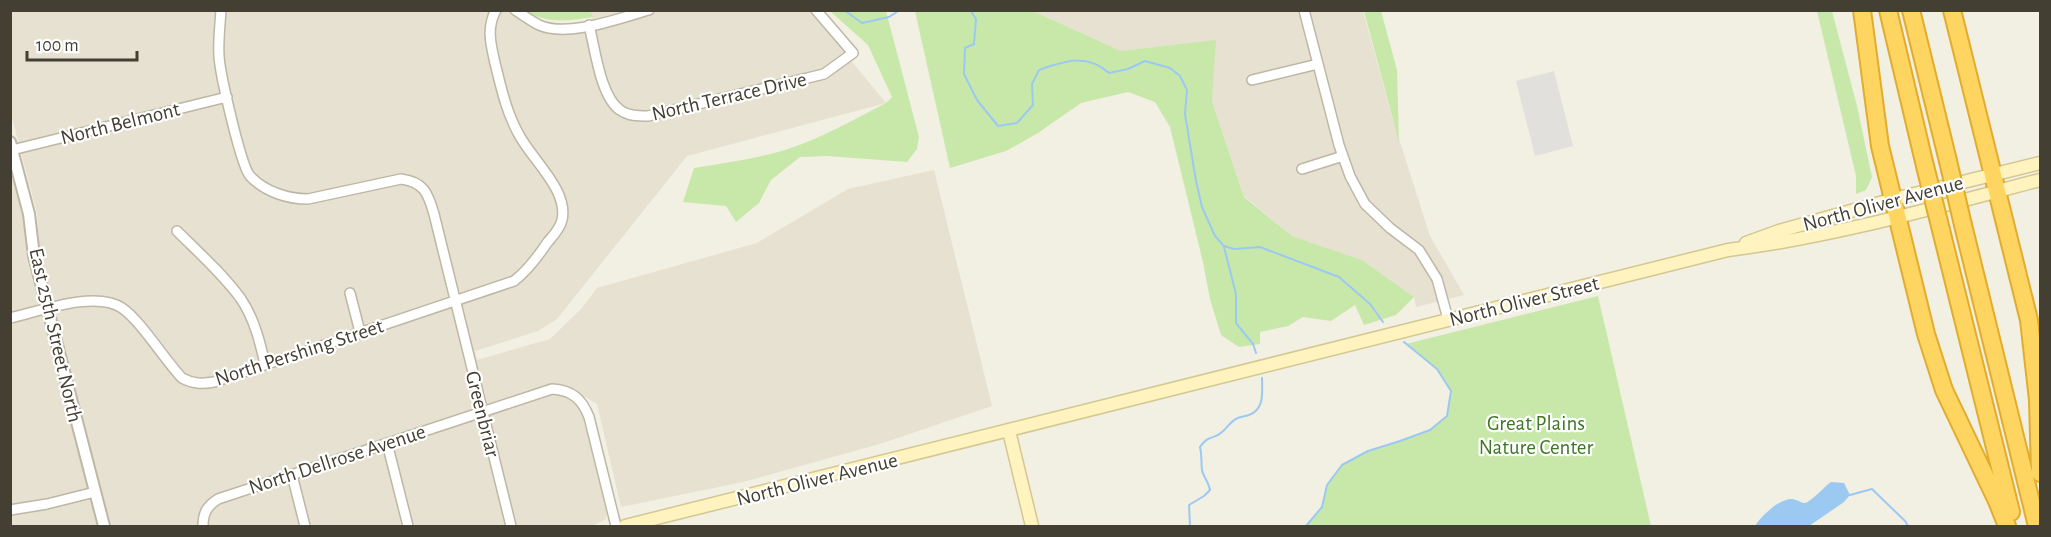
<svg xmlns="http://www.w3.org/2000/svg" width="2051" height="537" viewBox="0 0 2051 537" font-family="'Alegreya Sans',sans-serif">
<rect width="100%" height="100%" fill="#f2efe3"/>
<path fill="#e6e1d1" d="M507,10L541,29L568,34L595,29L590,11H810L886,103L687,156L557,319L538,331L475,351L477,360L550,339L582,308L597,288L757,243L848,189L934,170L992,406L883,443L743,482L621,507L597,404L574,390L571,398L580,408L583,417L607,513L606,519L594,525L586,526H111L40,258L37,213L11,114L10,11Z
M1033,11H1363L1392,117L1430,236L1464,295L1416,307L1414,297L1362,260L1292,236L1244,196L1212,101L1215,41L1121,51Z
M10,162L25,217L100,526H11Z"/>
<path fill="#c8e8aa" d="M525,11H590L593,17C569,21 547,24 525,11Z
M830,11H886L919,137L917,149L907,162L827,156L800,157L771,180L759,203L736,222L726,206L683,202L694,168C725,163 755,159 785,150C820,139 853,120 886,103L892,97L868,45Z
M915,11H1033L1121,51L1216,40L1212,101L1244,197L1292,236L1362,260L1414,297L1396,315L1364,325L1355,305L1331,321L1303,317L1288,326L1260,332V344L1239,347L1221,335L1210,299L1203,262L1170,127L1155,102L1128,92L1081,103L1038,133L1006,151L950,168Z
M1364,11H1381L1397,70L1399,142Z
M1817,11H1832L1857,106L1872,177L1866,190L1856,194V176Z
M1598,296L1651,526H1306L1322,507L1327,485L1342,465L1368,451L1400,441L1430,430L1447,416L1451,391L1437,369L1406,344Z"/>
<path fill="#e2e0dc" d="M1554,71L1573,146L1535,156L1516,81Z"/>
<path fill="#9cc9f2" d="M1831,482L1844,483L1850,495L1844,502L1809,526H1755C1761,516 1779,499 1792,499C1796,499 1801,503 1805,503C1811,502 1825,486 1831,482Z"/>
<g fill="none" stroke-linecap="round" stroke-linejoin="round">
<path stroke="#9cc9f2" stroke-width="2" d="M844,10L862,23L889,17L900,10
M970,10L976,19L974,44L965,48L964,74L977,100L998,126L1017,123L1033,105L1032,84L1039,70C1065,61 1086,53 1109,73L1128,69L1145,61L1170,68L1180,76L1187,90L1185,114L1196,181L1202,207L1215,236L1224,246L1234,249L1260,247L1339,277L1370,304L1383,322
M1224,247L1236,294V323L1253,344L1256,353
M1850,495L1872,489L1905,521L1908,526
M1190,526L1189,505L1204,496L1210,490C1209,483 1203,476 1202,470C1201,462 1202,455 1200,447C1209,434 1214,440 1222,432C1227,428 1230,422 1236,419C1240,416 1244,417 1249,415C1265,409 1262,392 1262,378
M1306,526L1322,507L1327,485L1342,465L1368,451L1400,441L1430,430L1447,416L1451,391L1437,369L1404,342"/>
<defs>
<path id="minor" d="M221,10C220,26 218,41 219,56C220,74 241,166 250,176C265,192 288,199 308,199L401,179C424,182 428,193 434,214L511,526
M515,10C523,15 531,21 539,25C568,38 619,18 649,10
M1304,10L1339,145L1350,176L1365,204L1390,228L1419,250L1437,279L1448,319
M589,25C595,48 600,96 620,110C628,116 638,116 648,116L824,74L853,53L816,10
M1252,80L1318,64
M12,150L227,97
M1302,169L1343,156
M177,231C199,253 223,274 241,299C254,318 260,342 265,364
M350,293L360,332
M10,318C40,311 96,290 122,308C141,321 164,359 182,378C193,384 202,384 214,382L514,281C528,270 537,258 547,243C552,237 560,229 562,220C569,190 531,159 518,133C506,111 501,87 495,63C491,45 486,28 496,10
M387,443L408,526
M292,475L305,526
M10,510L47,504L95,492
M203,526C203,513 207,506 218,499L552,389C572,390 582,399 589,417L616,526"/>
<path id="tertiary" d="M10,142L29,214L34,256L104,526"/>
<path id="secondary" d="M1746,243L1779,231L1894,199L2040,163
M1009,431L1032,526
M625,526L1728,250C1833,237 1937,207 2040,180"/>
<path id="motorway" d="M1862,10L1880,146L1926,334L1944,390L1997,501L2007,526
M1888,10L1925,166
M1911,10L1948,161
M1952,10L2029,320L2038,400L2040,473
M1963,225L2037,526
M1941,230L2011,512"/>
</defs>
<use href="#minor" stroke="#beb7a5" stroke-width="12"/>
<use href="#tertiary" stroke="#beb7a5" stroke-width="14"/>
<use href="#secondary" stroke="#d4c791" stroke-width="15"/>
<use href="#motorway" stroke="#e2ac2d" stroke-width="20"/>
<use href="#minor" stroke="#fff" stroke-width="9"/>
<use href="#tertiary" stroke="#fff" stroke-width="10"/>
<use href="#secondary" stroke="#fff4c0" stroke-width="12"/>
<use href="#motorway" stroke="#ffd561" stroke-width="16"/>
<defs>
<path id="motorway-bridge" d="M1948,161L1963,225
M1925,166L1941,230"/>
</defs>
<use href="#motorway-bridge" stroke="#e2ac2d" stroke-width="20" stroke-linecap="butt"/>
<use href="#motorway-bridge" stroke="#ffd561" stroke-width="16"/>
</g>
<g text-anchor="middle" stroke-width="4.5" stroke-linejoin="round" paint-order="stroke">
<g font-size="21" fill="#443f33" stroke="#fff">
<text transform="translate(729 96) rotate(-13)" y="7">North Terrace Drive</text>
<text transform="translate(120 123) rotate(-14)" y="7">North Belmont</text>
<text transform="translate(1883 203) rotate(-15)" y="7">North Oliver Avenue</text>
<text transform="translate(1524 301) rotate(-14)" y="7">North Oliver Street</text>
<text transform="translate(56 335) rotate(77)" y="7">East 25th Street North</text>
<text transform="translate(299 352) rotate(-18)" y="7">North Pershing Street</text>
<text transform="translate(483 414) rotate(76)" y="7">Greenbriar</text>
<text transform="translate(337 459) rotate(-18)" y="7">North Dellrose Avenue</text>
<text transform="translate(817 479) rotate(-14)" y="7">North Oliver Avenue</text>
</g>
<g font-size="21" fill="#3f7725" stroke="#fff">
<text x="1536" y="430">Great Plains<tspan x="1536" dy="24">Nature Center</tspan></text>
</g>
</g>
<rect width="2051" height="537" fill="none" stroke="#443f33" stroke-width="24"/>
<path d="M27 51v9h110v-9" fill="none" stroke="#443f33" stroke-width="3"/>
<text x="36" y="51" font-size="18" fill="#443f33" stroke="#ffffff" stroke-width="4.5" paint-order="stroke">100 m</text>
</svg>
